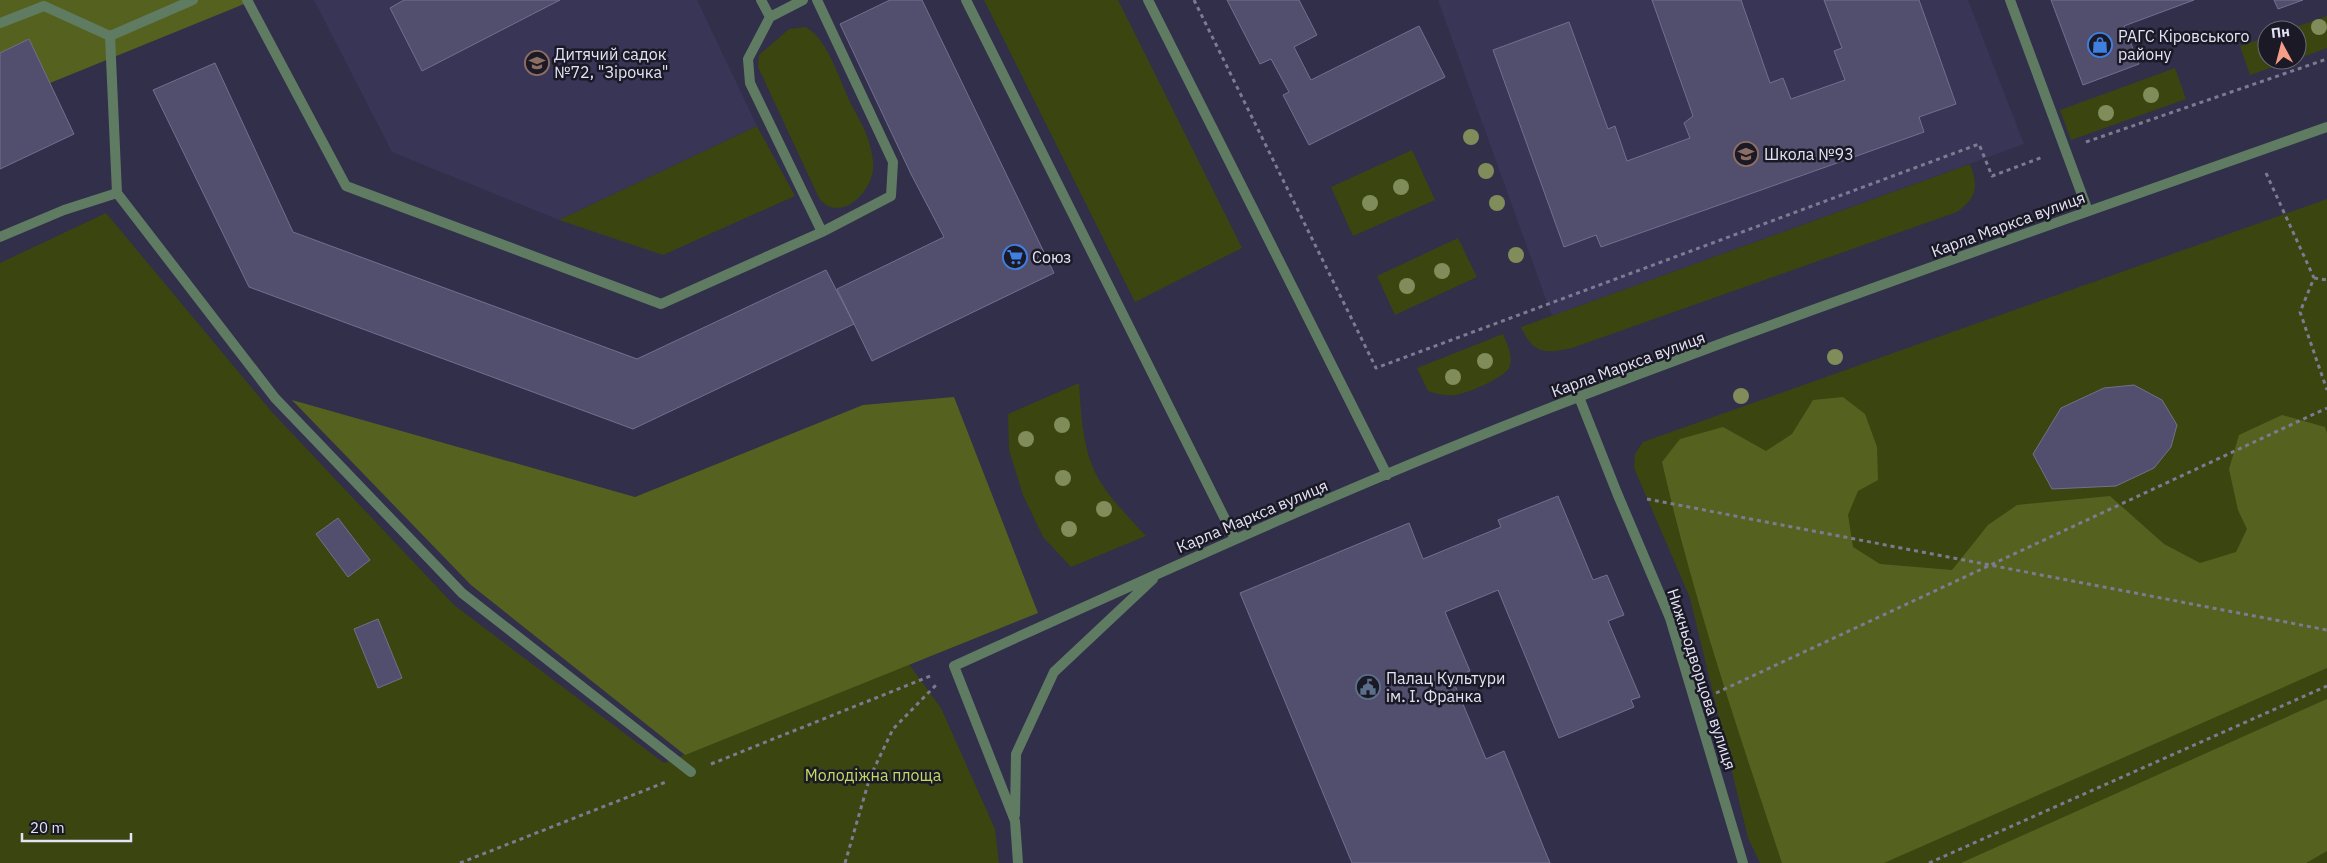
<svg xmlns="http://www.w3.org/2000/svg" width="2327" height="863" viewBox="0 0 2327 863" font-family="'IBM Plex Sans',sans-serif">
<rect width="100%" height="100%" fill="#312f4a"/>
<path fill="#383557" d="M314,0H697L757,126L559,220L392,152Z
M1438,0H1968L2024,144L1552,316Z"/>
<path fill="#3b4510" d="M984,0H1118L1242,248L1135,302Z
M2327,16V48L2297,59V30H2287Z
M806,27C809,29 812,32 815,34C831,51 840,80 850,102C856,114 864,126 868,139C871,149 874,160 873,169C871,194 839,224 819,198L758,67L759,55L789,29Z
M2267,37V60H2293L2250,75L2240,46Z
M2175,68L2186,99L2071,140L2060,110Z
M757,126L795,196L663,255L559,220Z
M1412,150L1435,200L1353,236L1331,187Z
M1970,164C1978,186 1978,197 1957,212L1572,348C1545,354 1533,354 1521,327Z
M2327,199V863H1760L1748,838L1690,598L1634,468L1635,454L1643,442Z
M106,213L271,411L454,605L664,763L909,664L941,708L995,829L999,863H0V263Z
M1458,238L1477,277L1395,315L1377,276Z
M1503,334C1507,344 1514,357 1509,368C1504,378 1466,394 1455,395C1445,396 1437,394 1428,391L1417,368Z
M1079,383C1081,412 1082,443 1094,470C1104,493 1129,517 1146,536L1071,567L1043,537L1023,495L1009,450L1008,414Z"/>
<path fill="#55621f" d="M0,0H254L50,83L29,39L0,53Z
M954,397L1038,613L685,755L471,585L292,400L635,497L863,405Z
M1843,397L1865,414L1877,447L1878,480L1858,491L1848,515L1853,547L1880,564L1952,570L1988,525L2017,505L2110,496L2164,544L2200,563L2236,552L2247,529L2238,510L2229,469L2239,435L2282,415L2325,427L2327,433V668L1884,863H1782C1738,731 1693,598 1662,462L1680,439L1723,427L1766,451L1792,434L1813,400Z
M2327,699V851L2306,863H1961Z"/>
<path fill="#514f6d" stroke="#71708f" d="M404,0H560L422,71L390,8Z
M890,0H922L1054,273L872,361L837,289L944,237L911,174L840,24Z
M1227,0H1299L1317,35L1294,47L1311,80L1419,26L1445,77L1309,145L1283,95L1289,92L1271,59L1260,64Z
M1652,0H1741L1770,83L1783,78L1791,99L1845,80L1834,51L1842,48L1824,0H1919L1956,104L1919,117L1924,132L1601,247L1596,235L1564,247L1493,50L1569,22L1608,129L1615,126L1627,161L1690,138L1684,123L1693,116Z
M2051,0H2194L2124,26L2139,64L2083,85Z
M2274,0H2303L2278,9Z
M29,39L74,134L0,169V53Z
M215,63L293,232L637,359L826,270L854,324L633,429L249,287L153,90Z
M2134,385L2162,400L2177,425L2171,447L2154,468L2116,486L2052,489L2033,454L2061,408L2104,388Z
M1558,496L1593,580L1607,575L1624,615L1608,621L1640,697L1631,700L1634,707L1559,738L1498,590L1445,612L1470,671L1452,678L1486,759L1504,751L1550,863H1352L1240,593L1409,523L1423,559L1501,527L1498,520Z
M338,518L370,560L348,577L316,534Z
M378,619L402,678L378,688L354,629Z"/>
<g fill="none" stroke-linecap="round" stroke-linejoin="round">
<path stroke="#7c7b92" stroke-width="3" stroke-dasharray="4 4" stroke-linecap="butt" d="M1194,0L1376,368L1979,144L1992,176L2043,157
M2086,142L2327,59
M2266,173L2314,278L2300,312L2327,390
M2314,278L2327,280
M1647,499L2327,630
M1716,693L2327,408
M711,764L933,675
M460,863L666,782
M845,863L870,777L893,729L936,685
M1929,863L2327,686"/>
<path stroke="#5f7c63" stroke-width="10" d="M193,0L110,36L117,193L275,398L462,593L691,772
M247,0L346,186L661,304L822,232
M761,0L770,17L803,0
M2010,0L2088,211
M770,17L748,59L750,83L822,232L891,196L893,162L817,0
M0,23L44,6L110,36
M0,237L64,210L117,193"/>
<path stroke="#5f7c63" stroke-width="10" d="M966,0L1235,539
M1148,0L1387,475
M1579,397L1617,493L1670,618L1743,863
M1015,815L1016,754L1054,672L1153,579
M1018,863L1015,821L954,666C1161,572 1368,477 1581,396C1828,302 2078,215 2327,127"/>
</g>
<g fill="#808c59">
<circle cx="2319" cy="27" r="8"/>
<circle cx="2151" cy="95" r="8"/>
<circle cx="2106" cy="113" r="8"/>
<circle cx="1471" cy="137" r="8"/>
<circle cx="1486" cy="171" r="8"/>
<circle cx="1401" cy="187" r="8"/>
<circle cx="1370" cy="203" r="8"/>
<circle cx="1497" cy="203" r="8"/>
<circle cx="1516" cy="255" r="8"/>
<circle cx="1442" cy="271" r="8"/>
<circle cx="1407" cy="286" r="8"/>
<circle cx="1835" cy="357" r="8"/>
<circle cx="1485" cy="361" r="8"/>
<circle cx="1453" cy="377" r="8"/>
<circle cx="1741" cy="396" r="8"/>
<circle cx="1062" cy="425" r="8"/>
<circle cx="1026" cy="439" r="8"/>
<circle cx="1063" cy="478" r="8"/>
<circle cx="1104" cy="509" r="8"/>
<circle cx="1069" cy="529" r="8"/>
</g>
<defs>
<symbol id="shop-ring" viewBox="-11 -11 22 22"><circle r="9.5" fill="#1a1925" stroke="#3f7fe0" stroke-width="1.5"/><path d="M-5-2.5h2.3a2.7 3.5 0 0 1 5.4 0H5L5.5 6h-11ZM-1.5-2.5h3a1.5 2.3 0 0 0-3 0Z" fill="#3f7fe0"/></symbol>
<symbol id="school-ring" viewBox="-11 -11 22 22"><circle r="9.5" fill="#1a1925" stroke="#8d6e63" stroke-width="1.5"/><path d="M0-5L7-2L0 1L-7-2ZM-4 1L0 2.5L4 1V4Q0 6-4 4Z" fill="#8d6e63"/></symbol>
<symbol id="supermarket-ring" viewBox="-11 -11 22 22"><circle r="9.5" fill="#1a1925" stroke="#3f7fe0" stroke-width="1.5"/><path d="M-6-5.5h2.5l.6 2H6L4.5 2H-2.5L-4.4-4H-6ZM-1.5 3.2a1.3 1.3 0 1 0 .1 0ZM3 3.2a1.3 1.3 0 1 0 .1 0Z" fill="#3f7fe0"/></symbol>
<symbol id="civic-ring" viewBox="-11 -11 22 22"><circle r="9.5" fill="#1a1925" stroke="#5c6f8a" stroke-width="1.5"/><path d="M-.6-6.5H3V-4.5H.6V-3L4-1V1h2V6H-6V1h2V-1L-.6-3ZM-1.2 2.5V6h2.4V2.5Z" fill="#5c6f8a"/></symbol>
</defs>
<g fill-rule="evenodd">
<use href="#shop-ring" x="2086" y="31" width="28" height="28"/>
<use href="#school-ring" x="523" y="49" width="28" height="28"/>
<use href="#school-ring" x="1732" y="140" width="28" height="28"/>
<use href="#supermarket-ring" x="1001" y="243" width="28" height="28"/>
<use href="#civic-ring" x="1354" y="673" width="28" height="28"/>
</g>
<g text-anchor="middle" stroke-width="5" stroke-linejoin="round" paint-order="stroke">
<g font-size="16" fill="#e3e3f5" stroke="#1a1925" text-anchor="start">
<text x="2118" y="42">РАГС Кіровського<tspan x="2118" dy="18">району</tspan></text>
<text x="554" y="60">Дитячий садок<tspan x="554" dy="18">№72, "Зірочка"</tspan></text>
<text x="1764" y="160">Школа №93</text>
<text x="1032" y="263">Союз</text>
<text x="1386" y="684">Палац Культури<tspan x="1386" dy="18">ім. І. Франка</tspan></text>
</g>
<g font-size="16" fill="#e3e3f5" stroke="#1a1925">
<text transform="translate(2008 224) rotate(-20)" y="6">Карла Маркса вулиця</text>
<text transform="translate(1628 364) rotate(-20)" y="6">Карла Маркса вулиця</text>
<text transform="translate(1252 516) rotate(-23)" y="6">Карла Маркса вулиця</text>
<text transform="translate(1702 679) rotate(72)" y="6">Нижньодворцова вулиця</text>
</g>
<g font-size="16" fill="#c1d965" stroke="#1a1925">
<text x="873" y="781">Молодіжна площа</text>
</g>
</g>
<g transform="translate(2282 45) rotate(353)"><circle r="24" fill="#1a1925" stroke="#6a6a78"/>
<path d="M0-4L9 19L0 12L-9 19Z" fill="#f49e87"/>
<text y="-8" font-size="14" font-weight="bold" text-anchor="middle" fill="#e3e3f5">Пн</text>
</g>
<path d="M22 833v8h109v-8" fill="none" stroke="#e3e3f5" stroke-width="2.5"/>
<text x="30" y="833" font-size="15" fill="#e3e3f5" stroke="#1a1925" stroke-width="4" paint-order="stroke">20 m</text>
</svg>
